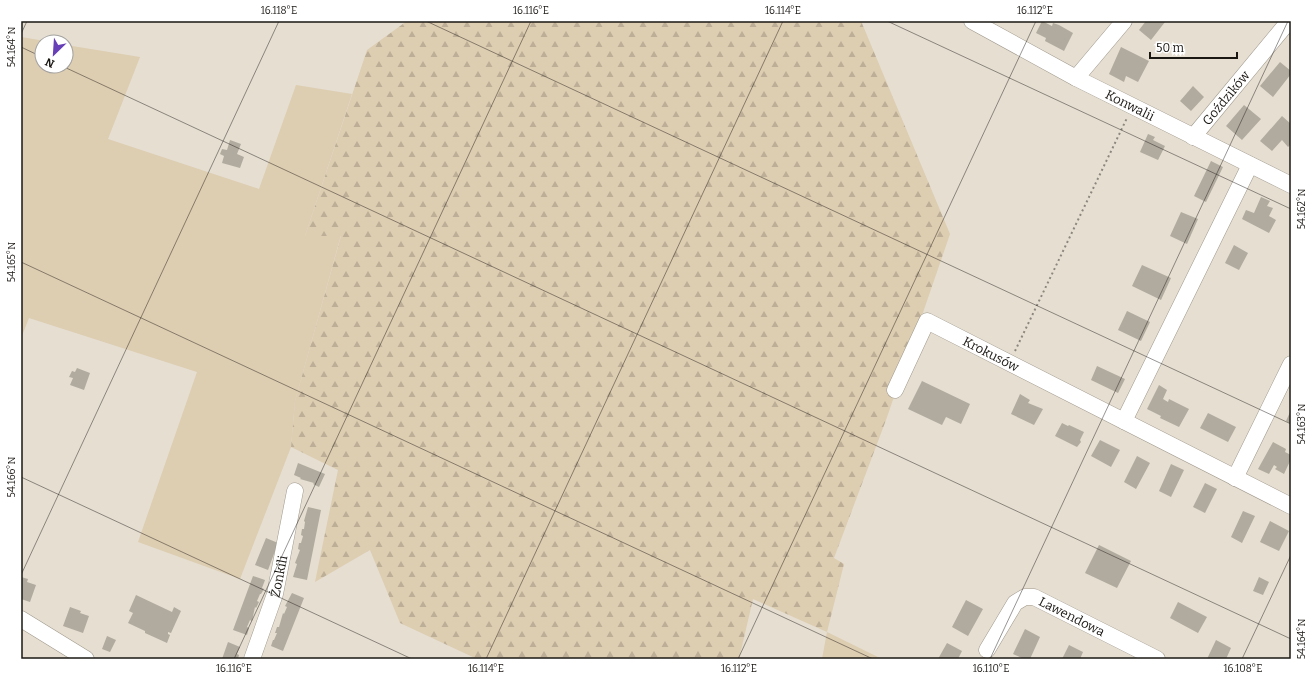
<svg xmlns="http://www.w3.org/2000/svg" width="1312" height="680" viewBox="0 0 1312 680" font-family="Bitter,serif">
<defs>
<pattern id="forest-firs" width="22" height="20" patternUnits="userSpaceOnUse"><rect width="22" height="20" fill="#ddcdb1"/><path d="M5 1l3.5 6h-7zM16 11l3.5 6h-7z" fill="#bdaf97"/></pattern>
</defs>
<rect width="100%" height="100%" fill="#e5ded1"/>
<path fill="#ddcdb1" d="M21,37L51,42H42V66H66V45L140,57L108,139L259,189L296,85L352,94L305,236L341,235L295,401L291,447L240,579L138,542L197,372L29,318L21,338Z
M827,632L882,659H822Z"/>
<path fill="url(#forest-firs)" d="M407,21H861L950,234L886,420L834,558L844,564L827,632L753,599L739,659H477L400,623L370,550L315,582L338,470L291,447L295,401L341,236H305L367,50Z"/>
<path fill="#b1ab9f" d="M1042,21L1052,26L1053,23L1059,25L1073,33L1064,51L1045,41L1046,38L1036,33Z
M1146,21H1163L1165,22L1151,40L1139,30Z
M1121,47L1149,61L1138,82L1126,76L1124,82L1109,74Z
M1280,62L1291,71V74L1273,97L1260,86Z
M1193,86L1204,97L1191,111L1180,101Z
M1244,105L1261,119L1242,140L1226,126Z
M1282,116L1291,124V144L1288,147L1282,140L1272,151L1260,141Z
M1148,134L1155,137L1153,140L1165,146L1158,160L1140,152Z
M230,140L241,144L237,154L244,157L240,168L222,163L224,156L220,154L222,149L227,150Z
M1211,161L1223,167L1206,202L1194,196Z
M1261,197L1270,201L1267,206L1273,208L1269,216L1276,220L1269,233L1242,219L1246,210L1254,213Z
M1181,212L1198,219L1187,244L1170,236Z
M1234,245L1248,253L1239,270L1225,263Z
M1142,265L1171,278L1161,300L1132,286Z
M1127,311L1150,322L1141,341L1118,330Z
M1097,366L1125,379L1118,393L1091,380Z
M77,368L90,373L84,390L70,385L73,378L69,377L72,371L75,372Z
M922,381L970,404L961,424L946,417L942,425L908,409Z
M1159,385L1167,390L1163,399L1168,402L1169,399L1189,409L1179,427L1160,418L1161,416L1147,409Z
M1020,394L1030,400L1028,403L1043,409L1034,425L1011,414Z
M1291,410V424L1286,421Z
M1208,413L1236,427L1228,442L1200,428Z
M1062,423L1068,426L1069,425L1084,432L1080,440L1081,442L1077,447L1055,436Z
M1100,440L1120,450L1111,467L1091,456Z
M1273,442L1286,449L1285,452L1291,455V459L1284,474L1275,469L1277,467L1274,465L1269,474L1258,469Z
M1137,456L1150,463L1136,489L1124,482Z
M298,463L325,474L319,487L313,484L314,483L300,479L301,478L294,475Z
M1171,464L1184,470L1171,497L1159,491Z
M1205,483L1217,489L1205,513L1193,507Z
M308,507L321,510L307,580L293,577L297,564L295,563L300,550L298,549L299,543H301L303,536L301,535L302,529H304L305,522L304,521Z
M1243,511L1255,516L1242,543L1231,537Z
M1270,521L1289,531L1279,551L1260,542Z
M266,538L278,543L268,570L255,565Z
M1099,545L1131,561L1117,588L1085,573Z
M253,576L265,580L262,588L264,589L261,594H260L257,601L259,602L256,608L255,607L252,621L250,620L247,627L249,628L247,635L233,630Z
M21,577L28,579L27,582L36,585L30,602L21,599Z
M1259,577L1269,582L1263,595L1253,591Z
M292,593L304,598L283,651L271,646L273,640H274L277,633H275L277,627H279L283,613L284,614L287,607L285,606Z
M136,595L172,612L174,607L181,611L171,633L168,632V634L170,635L167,643L145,633V631L128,623L133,613L129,611Z
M966,600L983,609L968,636L952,627Z
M1178,602L1207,617L1198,633L1170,618Z
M70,607L81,611L80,613L89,616L83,633L63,626Z
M1025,629L1040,637L1030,659H1024L1013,654Z
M107,636L116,640L110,652L102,649Z
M1216,640L1231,648L1226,659H1207Z
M228,642L240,647L237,654L239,655L238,659H222Z
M947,643L962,651L958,659H938Z
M1069,645L1083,652L1080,659H1062Z"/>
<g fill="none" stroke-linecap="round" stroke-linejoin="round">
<defs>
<g id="minor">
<path id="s1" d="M972,21L1076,78L1291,185"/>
<path d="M1076,78L1124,21"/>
<path id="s2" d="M1193,137L1289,21"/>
<path id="s3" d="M895,390L927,321L1291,506"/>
<path d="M1124,421L1250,165"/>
<path d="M1235,478L1291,364"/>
<path d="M21,619L86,659"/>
<path id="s4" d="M987,650L1015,603L1025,597H1034L1157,659"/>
<path id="s5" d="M252,659L275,594L295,491"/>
</g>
</defs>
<use href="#minor" stroke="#9f988c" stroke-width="17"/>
<path stroke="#8c877e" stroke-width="2" stroke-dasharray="2 3" stroke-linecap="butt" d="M1015,351L1127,118"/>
<use href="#minor" stroke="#fff" stroke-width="16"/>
</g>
<path fill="none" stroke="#1a1713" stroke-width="1" stroke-opacity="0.45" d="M426,21L1291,424M887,21L1291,209M21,34L27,21M21,47L42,57M62,66L1291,639M21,262L873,659M21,477L412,659M21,575L279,21M234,659L531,21M486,659L783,21M738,659L1036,21M990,659L1288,21M1242,659L1291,555"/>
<g text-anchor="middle" stroke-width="3" stroke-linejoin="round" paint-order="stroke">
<g font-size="13" fill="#1a1713" stroke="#fff">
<text dy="5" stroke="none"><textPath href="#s2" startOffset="51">Goździków</textPath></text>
<text dy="5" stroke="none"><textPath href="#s1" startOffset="179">Konwalii</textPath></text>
<text dy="5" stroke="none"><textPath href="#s3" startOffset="148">Krokusów</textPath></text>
<text dy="5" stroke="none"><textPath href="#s5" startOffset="87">Żonkili</textPath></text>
<text dy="5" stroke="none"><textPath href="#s4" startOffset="118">Lawendowa</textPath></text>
</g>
</g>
<rect width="1312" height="680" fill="none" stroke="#ffffff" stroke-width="44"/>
<g transform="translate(54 54) rotate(205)"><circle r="19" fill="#ffffff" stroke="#a3a2a1"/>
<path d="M0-3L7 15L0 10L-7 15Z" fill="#6740b8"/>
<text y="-6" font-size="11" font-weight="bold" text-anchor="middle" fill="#1a1713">N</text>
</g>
<path d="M1150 52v6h87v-6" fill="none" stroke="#1a1713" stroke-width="2"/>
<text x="1156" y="52" font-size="12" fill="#1a1713" stroke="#ffffff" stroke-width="3" paint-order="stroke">50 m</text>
<rect x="22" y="22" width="1268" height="636" fill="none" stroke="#1a1713" stroke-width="1.5"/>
<g font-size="10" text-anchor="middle" fill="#1a1713">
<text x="279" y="14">16.118°E</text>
<text x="531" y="14">16.116°E</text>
<text x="783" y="14">16.114°E</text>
<text x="1035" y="14">16.112°E</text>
<text transform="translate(11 47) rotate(-90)" y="4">54.164°N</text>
<text transform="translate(1301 209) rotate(-90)" y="4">54.162°N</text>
<text transform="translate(11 262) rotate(-90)" y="4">54.165°N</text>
<text transform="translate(1301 424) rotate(-90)" y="4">54.163°N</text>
<text transform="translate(11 477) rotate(-90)" y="4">54.166°N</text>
<text transform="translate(1301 639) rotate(-90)" y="4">54.164°N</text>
<text x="234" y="672">16.116°E</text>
<text x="486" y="672">16.114°E</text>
<text x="739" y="672">16.112°E</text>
<text x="991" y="672">16.110°E</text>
<text x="1243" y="672">16.108°E</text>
</g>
</svg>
